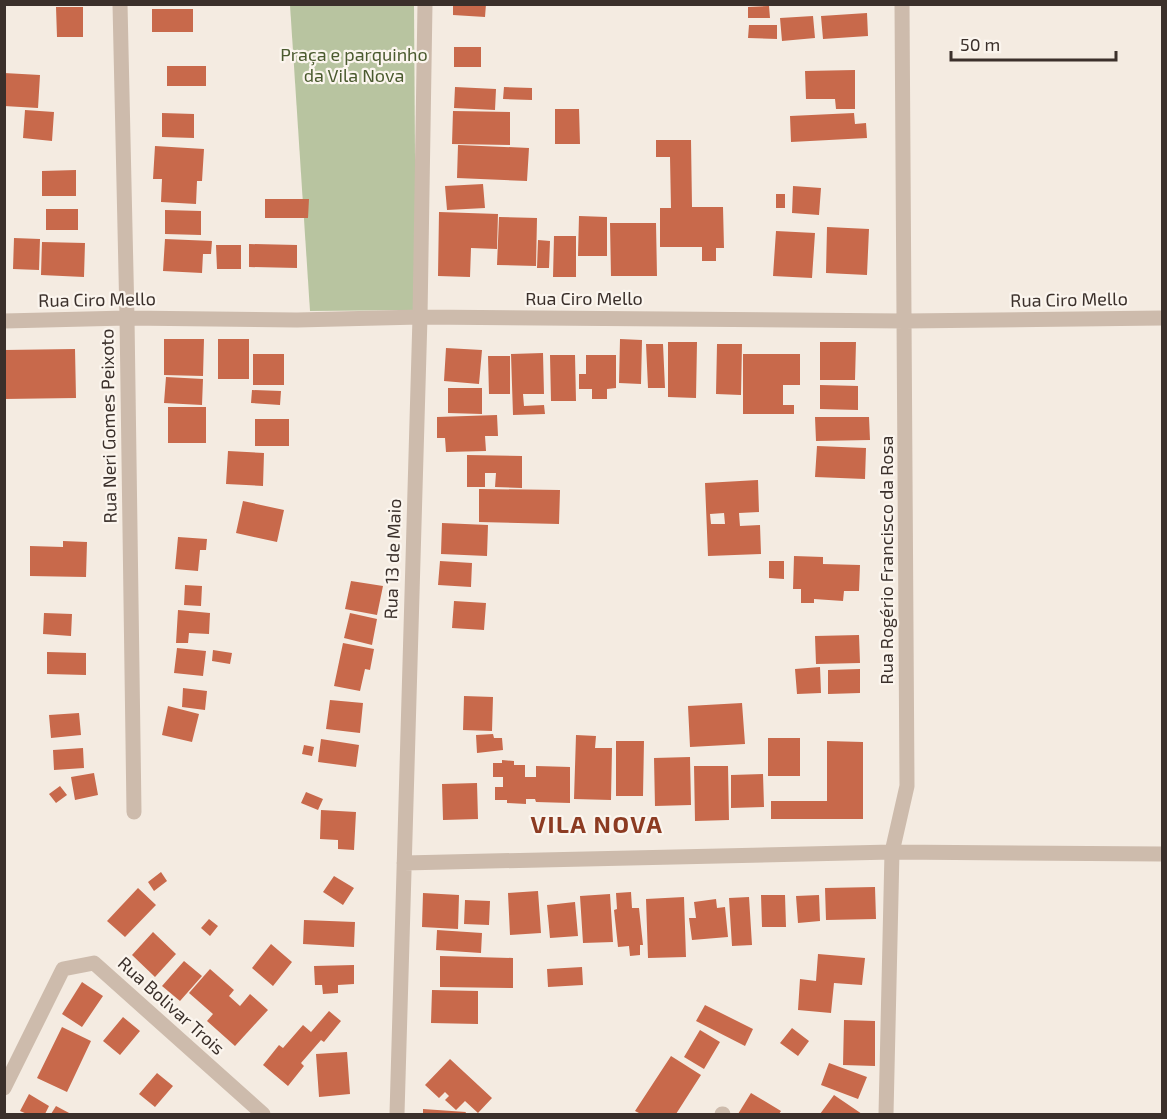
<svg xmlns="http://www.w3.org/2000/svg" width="1167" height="1119" viewBox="0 0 1167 1119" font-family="'Exo 2',sans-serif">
<rect width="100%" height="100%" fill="#f4ebe1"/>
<path fill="#b8c4a0" d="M290,5H414L416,310L310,311Z"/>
<path fill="#c8694b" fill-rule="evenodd" d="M453,4H486L485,17L453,15Z
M769,6L770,18H748V7Z
M56,7H83V37H57Z
M152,9H193V32H152Z
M867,13L868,36L823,39L821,16Z
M813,16L815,38L782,41L780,18Z
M749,25H777V39L748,38Z
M454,47H481V67H454Z
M167,66H206V86H167Z
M855,70V109H836L835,99H806L805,71Z
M4,73L40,75L38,108L4,106Z
M455,87L496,89L495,110L454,108Z
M504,87L532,88V100L503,99Z
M555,109H579L580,144H555Z
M25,110L54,112L52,141L23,138Z
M453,111L510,112V145L452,144Z
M162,113L194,114V138L162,137Z
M854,113L855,124L866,123L867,138L791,142L790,116Z
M656,140H691L692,207H723L724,248H716V261H702V247H660V208H671L670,157H656Z
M458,145L529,148L527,181L457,178Z
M155,146L204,149L202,181H197L196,204L161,202L162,179H153Z
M76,170V196H42V171Z
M483,184L485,208L447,210L445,186Z
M793,186L821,188L819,215L792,213Z
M776,194H785V208H776Z
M265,199H309L308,218H265Z
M46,209H78V230H46Z
M165,210L201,211V235L165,234Z
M439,212L498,214L497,249L471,248L470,277L438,276Z
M579,216L607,217V256H578Z
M499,217L537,218L536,266L497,265Z
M610,223H656L657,276H611Z
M827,227L869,229L867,275L826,273Z
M776,231L815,233L812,278L773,276Z
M554,236H576V277H553Z
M14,238L40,239L39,270L13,269Z
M165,239L212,241L211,254H203L202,273L163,271Z
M538,240L550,241L549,268H537Z
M42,242L85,243L84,277L41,275Z
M249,244L297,245V268L249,267Z
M216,245H241V269H217Z
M164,339H204L203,376L164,375Z
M218,339H249V379H218Z
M620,339L642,340L641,384L619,383Z
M668,342H697L696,398L668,397Z
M820,342H856L855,380H820Z
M646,344H663L665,388H648Z
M717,344H742L741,395L716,394Z
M446,348L482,350L479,384L444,381Z
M75,349L76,398L4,399V350Z
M543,353L544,394H523L524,406L544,405L545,414L513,415L511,354Z
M253,354H284V385H253Z
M743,354H800V385H783V405H794V414H743Z
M550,355H575L576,401H551Z
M586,355H616V388L607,389V399H592V389H579V374H586Z
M488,356H510V394H489Z
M166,377L203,379L202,405L164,403Z
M820,385L858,386V410L820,409Z
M448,388H482V414L448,413Z
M252,390L281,391L280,405L251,403Z
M168,407H206V443H168Z
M497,415L498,436H485L486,451L446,452L445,438H437V417Z
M815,417H869L870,440L816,441Z
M255,419H289V446H255Z
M817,446L866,448L865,479L815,477Z
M228,451L264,453L263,486L226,484Z
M467,455L522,456V488L495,487L496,473H485V487H467Z
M758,480L759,512L739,513L740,526L760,525L761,554L708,556L705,483ZM724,513L725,524H711L710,514Z
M479,489L560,490L559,524L479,522Z
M243,501L284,510L277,542L236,533Z
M442,523L488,525L487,556L441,554Z
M178,537L207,539L206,550H200L198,571L175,569Z
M63,541L87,542L86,577L30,576V546L63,547Z
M794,556L823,557V564L860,565L859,591H844L843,601L814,599V603H801V589H793Z
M440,561L472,563L471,587L438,585Z
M769,561H784V579L769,578Z
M351,581L383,586L377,615L345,609Z
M185,585L202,586L201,606L184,605Z
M454,601L486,603L484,630L452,628Z
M178,610L210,613L209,634L189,633L188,643H176Z
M44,613L72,614L71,636L43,634Z
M350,613L377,619L372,645L344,638Z
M859,635L860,663L816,664L815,636Z
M343,643L374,649L370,670L365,669L360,691L334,686Z
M177,648L206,651L203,676L174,673Z
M213,650L232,653L230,664L212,661Z
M47,652L86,653V675L47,674Z
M820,667L821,693L797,694L795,669Z
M860,669V693L828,694V670Z
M183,688L207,691L205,710L182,707Z
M464,696L493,697L492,731L463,730Z
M330,700L363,703L360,733L326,729Z
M742,703L745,744L690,747L688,706Z
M168,706L199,714L192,742L162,735Z
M79,713L81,735L51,738L49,715Z
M493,734L494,738H502L503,750L477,753L476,735Z
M576,735L596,736L595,748H612L611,800L574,799Z
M768,738H800V776H768Z
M321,739L359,745L356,767L318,762Z
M616,741H644L643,796H616Z
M827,741L863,742V819H771V801H827Z
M304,745L314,747L312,756L302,754Z
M83,748L84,768L54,770L53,750Z
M690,757L691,805L655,806L654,758Z
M502,760L514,761V765H525V777H536V766L570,767V803L536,802L535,799H526V804L507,803V800H495V787H503V777H493V763H502Z
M694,766H728L729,820L695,821Z
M94,773L98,795L75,800L71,777Z
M763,774L764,807L731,808V775Z
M477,783L478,819L443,820L442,784Z
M60,786L67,795L56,803L49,794Z
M306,792L323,799L318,810L301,803Z
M321,810L356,812L354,850L338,849V840L320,839Z
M161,872L167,881L154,891L148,882Z
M334,876L354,888L343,905L323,892Z
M875,887L876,919L826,920L825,888Z
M138,888L156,905L125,937L107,921Z
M538,891L541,933L510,935L508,893Z
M631,892L632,908H639L643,945H640V955L630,956L629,946L618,947L614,910L617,909L616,893Z
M423,893L459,895L458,929L422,927Z
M610,894L613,942L583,943L580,896Z
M761,895H785L786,927H762Z
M819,895L820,921L798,923L796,896Z
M684,897L686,957L648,958L646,899Z
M749,897L752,945L732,946L729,898Z
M716,899L717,908L725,907L728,937L692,940L689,918H696L694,902Z
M465,900L490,901L489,925L464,924Z
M575,902L578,936L550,938L547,905Z
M209,919L218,926L210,936L201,928Z
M304,920L355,922L354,947L303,944Z
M437,930L482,933L481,953L436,950Z
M153,932L176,954L155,977L132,955Z
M271,944L292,962L273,986L252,968Z
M818,954L865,958L862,985L834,983L831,1013L798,1010L800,979L816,981Z
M440,956L513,958V988L440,987Z
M184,961L202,976L180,1001L162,986Z
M354,965V984L338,985V993L323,994L322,985H315L314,966Z
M582,967L583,985L548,987L547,969Z
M210,969L234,990L229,996L240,1006L250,994L268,1010L235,1046L207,1021L213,1014L189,993Z
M82,982L103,996L82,1027L62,1014Z
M432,990L478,991V1024L431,1023Z
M705,1005L753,1029L745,1046L696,1021Z
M329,1011L341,1021L324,1042L321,1040L301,1063L304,1066L288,1086L263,1065L279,1045L283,1048L303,1025L311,1032Z
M123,1017L140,1031L120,1055L103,1041Z
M844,1020L875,1021V1066L843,1065Z
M62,1027L91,1041L67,1092L37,1078Z
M792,1028L809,1041L798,1056L780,1043Z
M700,1030L720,1042L704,1069L684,1057Z
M347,1052L350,1094L319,1097L316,1054Z
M671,1056L701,1075L676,1114H641L635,1111Z
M450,1059L492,1098L478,1113L465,1101L456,1110L445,1100L449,1096L445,1092L439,1098L425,1085Z
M829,1063L867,1077L858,1099L821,1085Z
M157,1073L173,1086L155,1107L139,1094Z
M751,1093L781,1111L779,1114H738Z
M29,1094L49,1106L45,1114H27L20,1111Z
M834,1095L862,1114H820Z
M56,1106L71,1114H51Z
M423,1109L466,1112L465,1114H423Z"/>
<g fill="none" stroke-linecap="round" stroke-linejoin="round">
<path stroke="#cdbbac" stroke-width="15" d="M120,4L127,318L134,812
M4,321L127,318L297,320L420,317L905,321L1162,318
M404,863L892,852L1162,854
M4,1088L63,969L94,963L263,1114
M397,1114L420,317L425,4
M722,1114H723
M886,1114L892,852L907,786L902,4"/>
</g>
<g text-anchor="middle" stroke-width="4.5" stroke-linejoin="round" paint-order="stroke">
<g font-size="18" fill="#4a5a2e" stroke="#fbf5ee">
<text x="354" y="61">Praça e parquinho<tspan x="354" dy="21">da Vila Nova</tspan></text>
</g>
<g font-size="18" fill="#3b302b" stroke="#fbf5ee">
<text x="584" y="305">Rua Ciro Mello</text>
<text transform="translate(97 300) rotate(-1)" y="6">Rua Ciro Mello</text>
<text transform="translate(1069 300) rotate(-1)" y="6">Rua Ciro Mello</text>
<text transform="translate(109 426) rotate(-91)" y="6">Rua Neri Gomes Peixoto</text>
<text transform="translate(393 559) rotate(-88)" y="6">Rua 13 de Maio</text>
<text transform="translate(887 560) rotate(-90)" y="6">Rua Rogério Francisco da Rosa</text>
<text transform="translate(171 1006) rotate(42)" y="6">Rua Bolivar Trois</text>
</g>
<g font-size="24" font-weight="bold" letter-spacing="1.5" fill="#8c3b22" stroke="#fbf5ee">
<text x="597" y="833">VILA NOVA</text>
</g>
</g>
<rect width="1167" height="1119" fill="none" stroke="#3b302b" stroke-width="12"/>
<path d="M951 51v9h165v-9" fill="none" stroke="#3b302b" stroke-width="3"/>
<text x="960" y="51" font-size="18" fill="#3b302b" stroke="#fbf5ee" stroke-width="4.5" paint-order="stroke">50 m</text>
</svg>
